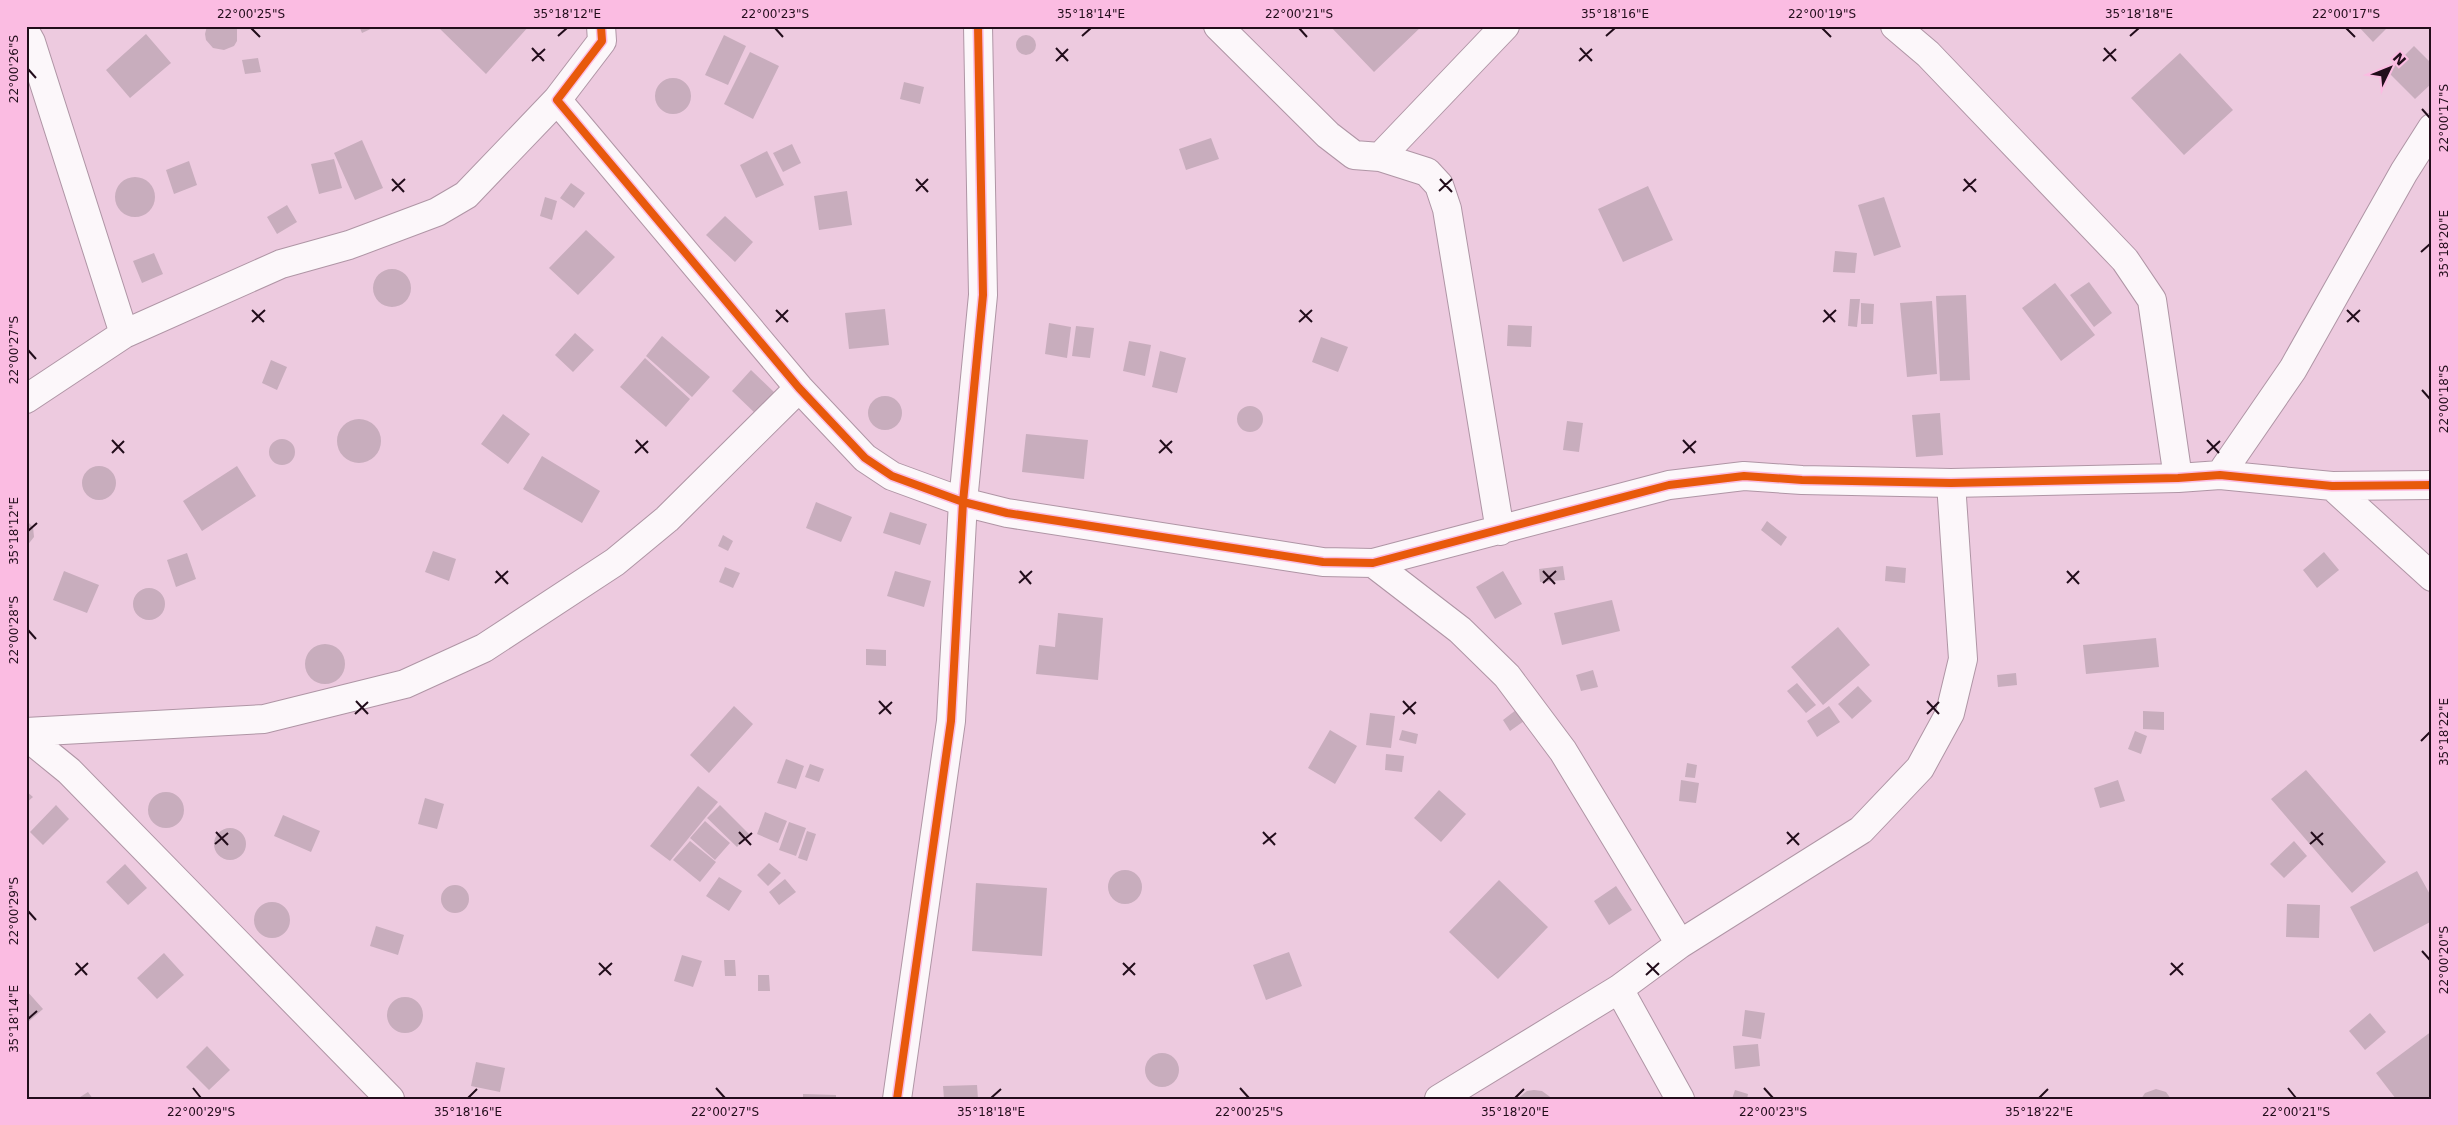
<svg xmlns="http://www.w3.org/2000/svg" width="2458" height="1125" viewBox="0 0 2458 1125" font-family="'DejaVu Sans',sans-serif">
<rect width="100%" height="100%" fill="#edcadf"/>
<path fill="#c8adbd" d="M207,26H237V41L234,46L224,50L213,48L206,40L205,34Z
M359,26H377L362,33Z
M437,26H529L486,74Z
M1330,26H1422L1374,72Z
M2358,26H2389L2373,42Z
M146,34L171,63L130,98L106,70Z
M724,35L746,46L728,85L705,75Z
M1016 45a10 10 0 1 1 20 0a10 10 0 1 1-20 0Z
M2414,46L2432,64V83L2415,99L2388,72Z
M750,52L779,66L753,119L724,104Z
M2180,53L2233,110L2184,155L2131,98Z
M258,58L261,72L245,74L242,60Z
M655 96a18 18 0 1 1 36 0a18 18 0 1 1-36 0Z
M904,82L924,87L920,104L900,99Z
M1211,138L1219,159L1186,170L1179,149Z
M362,140L383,188L355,200L334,153Z
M792,144L801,163L783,172L773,153Z
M767,151L784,185L756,198L740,165Z
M334,159L342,188L319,194L311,164Z
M189,161L197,185L174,194L166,170Z
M115 197a20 20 0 1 1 40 0a20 20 0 1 1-40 0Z
M571,183L585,193L574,208L560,198Z
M1648,186L1673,240L1623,262L1598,209Z
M847,191L852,225L819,230L814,196Z
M545,197L557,201L552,220L540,216Z
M1884,197L1901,247L1874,256L1858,205Z
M287,205L297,222L277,234L267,217Z
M725,216L753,242L735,262L706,235Z
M586,230L615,257L578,295L549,268Z
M1835,251L1857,253L1855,273L1833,272Z
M154,253L163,274L142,283L133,261Z
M373 288a19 19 0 1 1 38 0a19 19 0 1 1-38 0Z
M2089,282L2112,313L2094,327L2070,295Z
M2055,283L2095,335L2061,361L2022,308Z
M1966,295L1970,380L1940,381L1936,296Z
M1850,299H1860L1857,327L1848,326Z
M1932,301L1937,374L1907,377L1900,303Z
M1861,303L1874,304L1873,324H1861Z
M885,309L889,345L849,349L845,313Z
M1049,323L1071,327L1067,358L1045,354Z
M1508,325L1532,326L1531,347L1507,346Z
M1076,326L1094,328L1090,358L1072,356Z
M575,333L594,350L573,372L555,355Z
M662,336L710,377L692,397L646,356Z
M1321,337L1348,347L1338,372L1312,362Z
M1129,341L1151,345L1145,376L1123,371Z
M1160,351L1186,358L1177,393L1152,387Z
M645,358L690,399L666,427L620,387Z
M271,360L287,367L277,390L262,383Z
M751,370L776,394L757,415L732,391Z
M868 413a17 17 0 1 1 34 0a17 17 0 1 1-34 0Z
M1237 419a13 13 0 1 1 26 0a13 13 0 1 1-26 0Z
M1940,413L1943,455L1916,457L1912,415Z
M503,414L530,434L508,464L481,444Z
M337 441a22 22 0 1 1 44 0a22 22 0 1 1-44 0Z
M1567,421L1583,423L1579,452L1563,450Z
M1026,434L1088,440L1084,479L1022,472Z
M269 452a13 13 0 1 1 26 0a13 13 0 1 1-26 0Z
M542,456L600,491L582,523L523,489Z
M237,466L256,496L202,531L183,501Z
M82 483a17 17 0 1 1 34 0a17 17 0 1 1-34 0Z
M816,502L852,517L841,542L806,528Z
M890,512L927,524L920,545L883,533Z
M26,520L33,527L34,537L26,547Z
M1767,521L1787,537L1781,546L1761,530Z
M723,535L733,541L728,551L718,546Z
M433,551L456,559L449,581L425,572Z
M2324,552L2339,570L2317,588L2303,570Z
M187,553L196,579L176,587L167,560Z
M1563,566L1565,580L1540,582L1539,569Z
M1886,566L1906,568L1905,583L1885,581Z
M725,567L740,573L733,588L719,582Z
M64,571L99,585L87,613L53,600Z
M895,571L931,581L924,607L887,596Z
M1503,571L1522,604L1495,619L1476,587Z
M133 604a16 16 0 1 1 32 0a16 16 0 1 1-32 0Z
M1612,600L1620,631L1562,645L1554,613Z
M1058,613L1103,618L1098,680L1036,674L1039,645L1055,647Z
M1838,627L1870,665L1823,705L1791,667Z
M2156,638L2159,667L2086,674L2083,645Z
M305 664a20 20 0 1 1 40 0a20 20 0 1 1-40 0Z
M866,649L886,650V666L866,665Z
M1593,670L1598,687L1581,691L1576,675Z
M2016,673L2017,685L1998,687L1997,675Z
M1797,683L1816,705L1806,713L1787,691Z
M1858,686L1872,701L1852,719L1838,704Z
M734,706L753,724L709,773L690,755Z
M1829,706L1840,722L1817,737L1807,721Z
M1516,710L1524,721L1510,731L1503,720Z
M2143,711L2164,712V730L2143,729Z
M1370,713L1395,716L1391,748L1366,745Z
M1330,730L1357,746L1335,784L1308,768Z
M1402,730L1418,734L1416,744L1399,740Z
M2135,731L2147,736L2141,754L2128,749Z
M1386,754L1404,756L1402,772L1385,770Z
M786,759L804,766L796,789L777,783Z
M1687,763L1697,765L1695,778L1685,777Z
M810,764L824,769L819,782L805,777Z
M2306,770L2386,862L2352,893L2271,799Z
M1681,780L1699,783L1696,803L1679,801Z
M2118,780L2125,801L2100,808L2094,788Z
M698,786L718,802L670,861L650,846Z
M1439,790L1466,814L1441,842L1414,818Z
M26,791L33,797L26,803Z
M148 810a18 18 0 1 1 36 0a18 18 0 1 1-36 0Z
M425,798L444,804L437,829L418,824Z
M56,805L69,819L43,845L30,832Z
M720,805L749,834L737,847L707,818Z
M765,812L787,821L778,843L757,834Z
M283,815L320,831L311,852L274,836Z
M705,821L730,843L715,860L690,838Z
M789,822L806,828L796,856L779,850Z
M214 844a16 16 0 1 1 32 0a16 16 0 1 1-32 0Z
M807,831L816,834L807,861L798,858Z
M690,841L716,862L700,882L673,860Z
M2294,841L2307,856L2284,878L2270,864Z
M769,863L781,873L768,886L757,875Z
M125,864L147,888L128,905L106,882Z
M1108 887a17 17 0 1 1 34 0a17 17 0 1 1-34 0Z
M2417,871L2432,898V921L2374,952L2350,907Z
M719,877L742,891L729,911L706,896Z
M785,879L796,892L779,905L769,892Z
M1499,880L1548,927L1498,979L1449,932Z
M976,883L1047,888L1042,956L972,951Z
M441 899a14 14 0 1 1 28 0a14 14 0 1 1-28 0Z
M1616,886L1632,910L1609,925L1594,901Z
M254 920a18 18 0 1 1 36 0a18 18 0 1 1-36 0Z
M2287,904L2320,905L2319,938L2286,937Z
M376,926L404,935L398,955L370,946Z
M1289,952L1302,986L1266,1000L1253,965Z
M164,953L184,975L157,999L137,978Z
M682,955L702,961L693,987L674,981Z
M724,960H735L736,976H725Z
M758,975H769L770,991H758Z
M26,990L43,1009L26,1024Z
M387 1015a18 18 0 1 1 36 0a18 18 0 1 1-36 0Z
M1745,1010L1765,1013L1761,1039L1742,1036Z
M2370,1013L2386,1032L2365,1050L2349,1031Z
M2432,1031V1099H2396L2376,1073Z
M1758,1044L1760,1066L1735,1069L1733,1046Z
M207,1046L230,1070L209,1090L186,1067Z
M1145 1070a17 17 0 1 1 34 0a17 17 0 1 1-34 0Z
M476,1062L505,1068L500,1092L471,1086Z
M977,1085L978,1099H944L943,1086Z
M2156,1089L2166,1092L2171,1099H2141L2145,1093Z
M1534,1090L1542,1091L1553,1099H1517L1527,1091Z
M1735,1090L1748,1094L1747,1099H1732Z
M88,1092L93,1099H77Z
M803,1094L836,1095V1099H803Z"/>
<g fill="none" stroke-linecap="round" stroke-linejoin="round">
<defs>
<path id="street" d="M601,26L602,41L557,100L799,388L865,458L892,476L963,502L1007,513L1323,562L1373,563L1669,485L1744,476L1802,480L1951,483L2178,478L2220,475L2332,486L2432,485
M1218,26L1328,135L1354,155L1380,157L1427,172L1439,185L1447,209L1500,531
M1895,26L1928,54L2125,260L2152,300L2178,478
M26,33L31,42L124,334
M1380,157L1505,26
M26,399L124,334L281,264L349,245L437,212L466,195L557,100
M2220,475L2293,369L2404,172L2432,128
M2332,486L2432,577
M1373,563L1460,630L1507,676L1563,751L1680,944
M26,732L264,719L405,684L484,648L615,562L667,519L799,388
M26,736L69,771L390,1099
M1619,989L1680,1099
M897,1099L951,721L963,502L983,295L978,26
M1439,1099L1619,989L1680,944L1861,830L1920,768L1950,713L1963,659L1951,483"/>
</defs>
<use href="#street" stroke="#af95a5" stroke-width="30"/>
<use href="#street" stroke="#fcf7fa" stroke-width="28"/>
<defs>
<path id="cycleway" d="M601,26L602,41L557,100L799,388L865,458L892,476L963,502L1007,513L1323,562L1373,563L1669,485L1744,476L1802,480L1951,483L2178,478L2220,475L2332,486L2432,485
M897,1099L951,721L963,502L983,295L978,26"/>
</defs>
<use href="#cycleway" stroke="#fbbce2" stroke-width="11"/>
<use href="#cycleway" stroke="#e8590c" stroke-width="8"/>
</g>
<path fill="none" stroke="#220d1b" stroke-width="2" d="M251,28L260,37M775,28L783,37M1299,28L1307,37M1822,28L1831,37M2346,28L2355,37M558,36L567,28M1082,36L1091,28M1606,36L1615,28M2130,36L2139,28M532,48L544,61M1056,48L1068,61M1580,48L1592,61M2104,48L2116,61M532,61L545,49M1056,61L1068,49M1579,61L1592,49M2103,61L2116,49M28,69L36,78M2422,109L2430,118M392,179L404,192M916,179L928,192M1440,179L1452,192M1964,179L1976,192M392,191L405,179M916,191L928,179M1439,191L1452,179M1963,191L1976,179M2421,252L2430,244M252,310L264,322M776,310L788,322M1300,310L1312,322M1824,310L1835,322M2347,310L2359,322M252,322L265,310M776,322L788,310M1299,322L1312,310M1823,322L1836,310M2347,322L2360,310M28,350L36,359M2422,390L2430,399M112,440L124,453M636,440L648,453M1160,440L1172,453M1683,440L1695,453M2207,440L2219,453M112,453L124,441M635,453L648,441M1159,453L1172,441M1683,453L1696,441M2207,453L2220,441M28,531L37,523M496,571L508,584M1020,571L1031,584M1543,571L1555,584M2067,571L2079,584M495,583L508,571M1019,583L1032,571M1543,583L1556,571M2067,583L2079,571M28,630L36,639M356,701L368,714M879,701L891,714M1403,701L1415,714M1927,701L1939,714M355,714L368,702M879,714L892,702M1403,714L1416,702M1927,714L1939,702M2421,741L2430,732M216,832L228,845M739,832L751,845M1263,832L1275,845M1787,832L1799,845M2311,832L2323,845M215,844L228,833M739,844L752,833M1263,844L1276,833M1787,844L1799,833M2310,844L2323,833M28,911L36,920M2422,951L2430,960M76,963L87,975M599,963L611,975M1123,963L1135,975M1647,963L1659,975M2171,963L2183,975M75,975L88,963M599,975L612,963M1123,975L1135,963M1646,975L1659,963M2170,975L2183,963M28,1019L37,1011M193,1088L201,1098M716,1088L725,1098M1240,1088L1249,1098M1764,1088L1773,1098M2288,1088L2296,1098M468,1098L477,1089M991,1098L1001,1089M1515,1098L1524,1089M2039,1098L2048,1089"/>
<rect width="2458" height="1125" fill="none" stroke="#fbbce2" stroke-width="55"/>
<g transform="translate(2390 68) rotate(47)" stroke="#fbbce2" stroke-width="4" paint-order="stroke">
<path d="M0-4L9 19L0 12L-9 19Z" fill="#220d1b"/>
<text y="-8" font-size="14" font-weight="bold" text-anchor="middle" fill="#220d1b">N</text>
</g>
<rect x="28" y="28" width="2402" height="1070" fill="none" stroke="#220d1b" stroke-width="2"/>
<g font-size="12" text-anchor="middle" fill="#220d1b">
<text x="251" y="18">22°00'25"S</text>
<text x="567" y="18">35°18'12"E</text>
<text x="775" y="18">22°00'23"S</text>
<text x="1091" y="18">35°18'14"E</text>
<text x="1299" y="18">22°00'21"S</text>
<text x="1615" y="18">35°18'16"E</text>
<text x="1822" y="18">22°00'19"S</text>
<text x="2139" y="18">35°18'18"E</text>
<text x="2346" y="18">22°00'17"S</text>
<text transform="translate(14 69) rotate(-90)" y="4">22°00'26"S</text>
<text transform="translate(2444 118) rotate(-90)" y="4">22°00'17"S</text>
<text transform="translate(2444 244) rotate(-90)" y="4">35°18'20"E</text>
<text transform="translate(14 350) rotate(-90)" y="4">22°00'27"S</text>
<text transform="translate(2444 399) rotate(-90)" y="4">22°00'18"S</text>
<text transform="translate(14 531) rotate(-90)" y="4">35°18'12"E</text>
<text transform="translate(14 630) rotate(-90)" y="4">22°00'28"S</text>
<text transform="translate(2444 732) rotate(-90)" y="4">35°18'22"E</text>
<text transform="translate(14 911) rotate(-90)" y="4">22°00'29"S</text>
<text transform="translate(2444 960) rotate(-90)" y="4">22°00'20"S</text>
<text transform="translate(14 1019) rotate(-90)" y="4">35°18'14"E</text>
<text x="201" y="1116">22°00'29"S</text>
<text x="468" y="1116">35°18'16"E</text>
<text x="725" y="1116">22°00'27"S</text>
<text x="991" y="1116">35°18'18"E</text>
<text x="1249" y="1116">22°00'25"S</text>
<text x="1515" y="1116">35°18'20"E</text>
<text x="1773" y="1116">22°00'23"S</text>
<text x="2039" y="1116">35°18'22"E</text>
<text x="2296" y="1116">22°00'21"S</text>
</g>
</svg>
